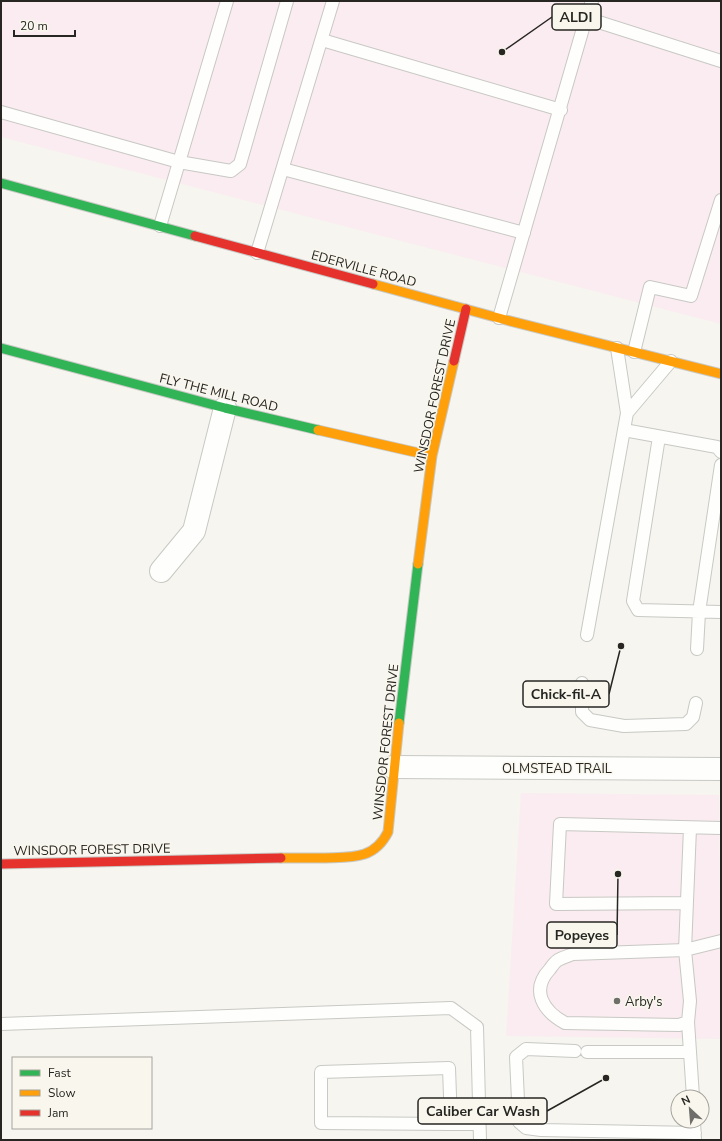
<svg xmlns="http://www.w3.org/2000/svg" width="722" height="1141" viewBox="0 0 722 1141" font-family="'Nunito Sans',sans-serif">
<rect width="100%" height="100%" fill="#f6f5f0"/>
<path fill="#faecf0" d="M1,1H721V324L1,137Z
M521,793L719,795L721,1039L506,1036Z"/>
<g fill="none" stroke-linecap="round" stroke-linejoin="round">
<defs>
<path id="lane" d="M592,1L586,18L721,61
M322,40L561,110
M1,112L179,162L231,171L240,164L287,1
M283,169L524,233
M160,226L227,1
M257,253L333,1
M499,318L586,18
M617,348L627,413L671,361
M634,352L650,287L691,296L721,200
M624,430L717,447L721,452
M659,437L633,601L638,610L721,612
M587,635L627,413
M697,649L699,612L721,465
M582,683V712L590,720L624,726L686,724L693,717L696,703
M690,828L685,950L690,1001L688,1022L693,1097
M686,903L556,904L560,824L721,828
M688,1022L679,1025L565,1023C543,1011 530,990 550,969C552,966 555,962 558,960C563,957 568,956 573,954L685,950L721,941
M1,1024L451,1008L477,1027L480,1140
M575,1051L526,1049L516,1057L519,1122L526,1128L541,1130L695,1133
M587,1052H690
M694,1121L695,1140
M451,1124L321,1123V1072L449,1068L451,1124H479"/>
<path id="street" d="M161,571L194,531L225,408
M393,767L721,769"/>
<path id="fast" d="M1,183L195,236
M1,348L225,408L318,430
M399,723L418,564"/>
<path id="slow" d="M373,284L506,320L721,374
M318,430L432,456
M418,564L432,456L454,361
M281,858C296,858 310,858 325,858C351,857 374,860 388,832L399,723"/>
<path id="jam" d="M195,236L373,284
M454,361L466,309
M1,864L281,858"/>
</defs>
<use href="#lane" stroke="#c8c8c4" stroke-width="14"/>
<use href="#street" stroke="#c8c8c4" stroke-width="24"/>
<use href="#fast" stroke="#c8c8c4" stroke-width="11"/>
<use href="#slow" stroke="#c8c8c4" stroke-width="11"/>
<use href="#jam" stroke="#c8c8c4" stroke-width="11"/>
<use href="#lane" stroke="#fefefd" stroke-width="12"/>
<use href="#street" stroke="#fefefd" stroke-width="22"/>
<use href="#fast" stroke="#30b455" stroke-width="9"/>
<use href="#slow" stroke="#ff9f0a" stroke-width="9"/>
<use href="#jam" stroke="#e5322d" stroke-width="9"/>
</g>
<circle fill="#6f6e6a" stroke="#f9f7ed" stroke-width="1.5" cx="617" cy="1001" r="4"/>
<g text-anchor="middle" stroke-width="3" stroke-linejoin="round" paint-order="stroke">
<g font-size="13" fill="#272622" stroke="#f9f7ed">
<text transform="translate(364 268) rotate(15)" y="5">EDERVILLE ROAD</text>
<text transform="translate(219 392) rotate(14)" y="5">FLY THE MILL ROAD</text>
<text transform="translate(434 396) rotate(-78)" y="5">WINSDOR FOREST DRIVE</text>
<text transform="translate(385 742) rotate(-84)" y="5">WINSDOR FOREST DRIVE</text>
<text x="557" y="773">OLMSTEAD TRAIL</text>
<text transform="translate(92 849) rotate(-1)" y="5">WINSDOR FOREST DRIVE</text>
</g>
<g font-size="13" fill="#272622" stroke="#f9f7ed" text-anchor="start">
<text x="625" y="1006">Arby's</text>
</g>
</g>
<path fill="none" stroke="#272622" stroke-width="1.5" d="M502 52L552 17M621 646L609 694M618 874L617 935M606 1078L547 1111"/>
<g fill="#272622" stroke="#f9f7ed" stroke-width="1.5">
<circle cx="502" cy="52" r="4"/>
<circle cx="621" cy="646" r="4"/>
<circle cx="618" cy="874" r="4"/>
<circle cx="606" cy="1078" r="4"/>
</g>
<g fill="#f9f7ed" stroke="#272622" stroke-width="1.5">
<rect x="552" y="4" width="49" height="26" rx="4"/>
<rect x="523" y="681" width="86" height="26" rx="4"/>
<rect x="547" y="922" width="70" height="26" rx="4"/>
<rect x="418" y="1098" width="129" height="26" rx="4"/>
</g>
<g font-size="14" text-anchor="middle" font-weight="bold" fill="#272622">
<text x="576" y="22">ALDI</text>
<text x="566" y="699">Chick-fil-A</text>
<text x="582" y="940">Popeyes</text>
<text x="483" y="1116">Caliber Car Wash</text>
</g>
<rect width="722" height="1141" fill="none" stroke="#272622" stroke-width="4"/>
<rect x="12" y="1057" width="140" height="72" fill="#f9f7ed" stroke="#a5a39c"/>
<rect x="20" y="1070" width="20" height="6" fill="#30b455" stroke="#a5a39c"/>
<text x="48" y="1077" font-size="12" fill="#272622">Fast</text>
<rect x="20" y="1090" width="20" height="6" fill="#ff9f0a" stroke="#a5a39c"/>
<text x="48" y="1097" font-size="12" fill="#272622">Slow</text>
<rect x="20" y="1110" width="20" height="6" fill="#e5322d" stroke="#a5a39c"/>
<text x="48" y="1117" font-size="12" fill="#272622">Jam</text>
<g transform="translate(690 1109) rotate(334)"><circle r="19" fill="#f9f7ed" stroke="#a5a39c"/>
<path d="M0-3L7 15L0 10L-7 15Z" fill="#6f6e6a"/>
<text y="-6" font-size="11" font-weight="bold" text-anchor="middle" fill="#272622">N</text>
</g>
<path d="M14 30v6h61v-6" fill="none" stroke="#272622" stroke-width="2"/>
<text x="20" y="30" font-size="12" fill="#272622" stroke="#f9f7ed" stroke-width="3" paint-order="stroke">20 m</text>
</svg>
